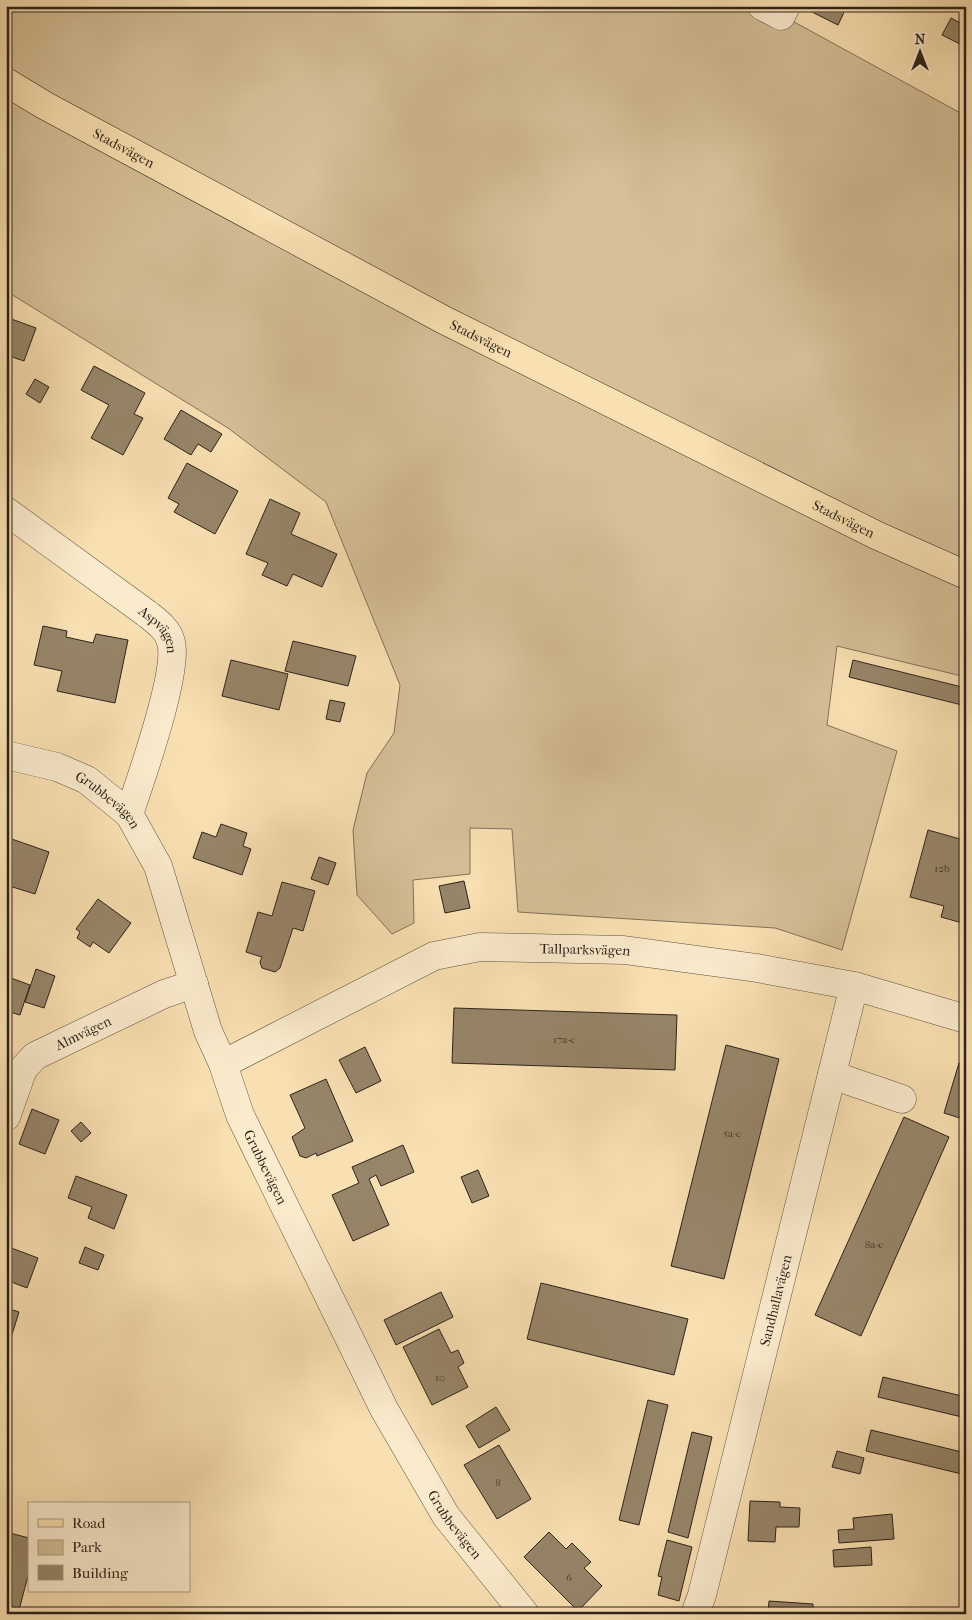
<svg xmlns="http://www.w3.org/2000/svg" width="972" height="1620" viewBox="0 0 972 1620" font-family="'IM FELL French Canon',serif">
<rect width="100%" height="100%" fill="#f9e0b2"/>
<filter id="stains"><feTurbulence type="fractalNoise" baseFrequency=".004" numOctaves="4"/><feColorMatrix values="0 0 0 0 .2 0 0 0 0 .09 0 0 0 0 .02 0 0 0 .5 -.17"/></filter>
<radialGradient id="worn" r=".72"><stop offset=".6" stop-color="#630" stop-opacity="0"/><stop offset="1" stop-color="#630" stop-opacity=".3"/></radialGradient>
<path fill="#d6c098" stroke="#817259" d="M6,6H765L966,116V677L837,646L827,725L897,751L842,950L775,928L518,912L512,829L470,828V874L413,880L414,923L392,934L357,895L353,830L367,773L394,733L400,685L326,502L228,428L6,291Z"/>
<path fill="#978569" stroke="#2c231a" d="M805,6H847L838,25L804,8Z
M951,18L966,26V47L942,35Z
M966,72V88L960,85Z
M6,317L36,328L24,361L6,355Z
M94,366L145,393L134,414L143,418L123,455L91,438L109,405L81,390Z
M35,379L49,387L40,403L26,394Z
M181,410L222,434L211,452L198,444L191,455L164,439Z
M187,463L238,491L215,534L174,512L179,504L168,498Z
M270,499L300,513L291,534L337,554L322,587L293,574L287,586L262,575L268,563L246,554Z
M43,626L67,631L66,637L93,643L96,634L128,640L115,703L57,691L62,671L34,665Z
M293,641L356,656L348,686L285,671Z
M231,660L288,674L279,710L222,696Z
M853,660L966,688V706L849,677Z
M330,700L345,703L340,722L326,719Z
M221,824L247,833L243,846L251,849L242,875L193,858L202,832L216,837Z
M963,829H966V924L941,917L944,906L910,897L928,830L960,839Z
M6,837L49,852L35,894L6,885Z
M319,857L336,863L328,885L311,879Z
M464,881L470,908L445,913L439,886Z
M282,882L315,891L303,931L293,928L280,968L275,972L262,968L260,962L262,957L246,952L258,912L272,916Z
M98,899L131,923L109,953L93,942L90,947L77,938L80,932L76,929Z
M36,969L55,976L44,1008L25,1002Z
M11,978L30,985L20,1015L6,1011V991Z
M454,1008L677,1015L675,1070L452,1063Z
M726,1045L779,1059L724,1279L671,1266Z
M365,1047L381,1081L356,1093L339,1060Z
M959,1063L966,1065V1120L944,1113Z
M326,1079L353,1141L317,1156L316,1153L306,1158L300,1156L292,1137L305,1128L290,1095Z
M32,1109L59,1120L45,1154L19,1144Z
M904,1117L949,1137L861,1336L815,1315Z
M81,1122L91,1133L81,1142L71,1131Z
M403,1145L414,1172L381,1186L376,1175L369,1179L389,1225L353,1241L332,1195L359,1183L352,1167Z
M478,1170L489,1196L472,1203L461,1177Z
M76,1176L127,1195L114,1229L88,1218L92,1207L68,1198Z
M6,1246L38,1258L27,1288L6,1280Z
M85,1247L104,1255L98,1270L79,1263Z
M541,1283L688,1319L674,1375L527,1339Z
M441,1292L453,1317L396,1345L384,1320Z
M6,1308L19,1312L10,1341L6,1340Z
M439,1329L451,1353L458,1350L464,1363L458,1367L468,1387L432,1405L403,1347Z
M883,1377L966,1397V1418L878,1397Z
M648,1400L668,1405L639,1525L619,1520Z
M496,1407L510,1430L479,1448L466,1426Z
M871,1430L966,1453V1475L866,1451Z
M692,1432L712,1437L688,1538L668,1532Z
M499,1445L531,1499L497,1519L464,1465Z
M837,1451L864,1458L860,1474L832,1467Z
M750,1501L780,1502V1507L800,1508L799,1527H776L775,1542L748,1541Z
M892,1514L894,1539L839,1543L838,1530L854,1529L853,1518Z
M6,1532L29,1538V1572L18,1614H6Z
M549,1532L566,1549L572,1543L591,1562L584,1568L602,1586L578,1611L524,1557Z
M667,1540L692,1547L679,1601L658,1595L662,1577L658,1576Z
M871,1547L872,1565L834,1567L833,1550Z
M769,1601L813,1604V1614H768Z"/>
<g fill="none" stroke-linecap="round" stroke-linejoin="round">
<defs>
<g id="minor">
<path d="M762,6L781,16L786,6"/>
<path id="s1" d="M6,511L146,613C156,621 168,629 171,642C179,671 140,782 129,814"/>
<path id="s2" d="M6,755L57,767L87,780L129,814L158,866L208,1031L223,1064L240,1115L384,1409L446,1516L525,1614"/>
<path id="s3" d="M223,1064L434,956L480,947L624,950L757,968L854,986L966,1019"/>
<path d="M832,1075L902,1099"/>
<path id="s4" d="M6,1117L23,1069L35,1056L164,994L194,984"/>
<path id="s5" d="M695,1614L702,1595L854,986"/>
</g>
<g id="major">
<path id="s6" d="M6,82L44,105L444,320L878,536L966,575"/>
</g>
</defs>
<use href="#minor" stroke="#5f5240" stroke-width="29"/>
<use href="#major" stroke="#2c231a" stroke-width="29"/>
<use href="#minor" stroke="#fbebcd" stroke-width="28"/>
<use href="#major" stroke="#f9e0b2" stroke-width="28"/>
</g>
<g text-anchor="middle" stroke-width="5" stroke-linejoin="round" paint-order="stroke">
<g font-size="11" fill="#473c2e">
<text x="942" y="872">12b</text>
<text x="564" y="1043">17a-c</text>
<text x="732" y="1137">5a-c</text>
<text x="874" y="1248">8a-c</text>
<text x="440" y="1381">10</text>
<text x="498" y="1486">8</text>
<text x="569" y="1581">6</text>
</g>
<g font-size="14" fill="#2c231a" stroke="#fbebcd">
<text dy="5" stroke="none"><textPath href="#s6" startOffset="135">Stadsvägen</textPath></text>
<text dy="5" stroke="none"><textPath href="#s6" startOffset="540">Stadsvägen</textPath></text>
<text dy="5" stroke="none"><textPath href="#s6" startOffset="945">Stadsvägen</textPath></text>
<text dy="5" stroke="none"><textPath href="#s1" startOffset="195">Aspvägen</textPath></text>
<text dy="5" stroke="none"><textPath href="#s2" startOffset="114">Grubbevägen</textPath></text>
<text dy="5" stroke="none"><textPath href="#s3" startOffset="389">Tallparksvägen</textPath></text>
<text dy="5" stroke="none"><textPath href="#s4" startOffset="122">Almvägen</textPath></text>
<text dy="5" stroke="none"><textPath href="#s2" startOffset="519">Grubbevägen</textPath></text>
<text dy="5" stroke="none"><textPath href="#s5" startOffset="324">Sandhallavägen</textPath></text>
<text dy="5" stroke="none"><textPath href="#s2" startOffset="924">Grubbevägen</textPath></text>
</g>
</g>
<rect width="972" height="1620" fill="none" stroke="#f9e0b2" stroke-width="25"/>
<rect x="8" y="8" width="957" height="1605" fill="none" stroke="#2c231a" stroke-width="2.5"/>
<rect x="12" y="12" width="947" height="1595" fill="none" stroke="#2c231a"/>
<rect x="28" y="1502" width="162" height="90" fill="#fbebcd" stroke="#a89b85"/>
<rect x="38" y="1519" width="25" height="8" fill="#f9e0b2" stroke="#a89b85"/>
<text x="72" y="1528" font-size="15" fill="#2c231a">Road</text>
<rect x="38" y="1540" width="25" height="15" fill="#d6c098" stroke="#a89b85"/>
<text x="72" y="1552" font-size="15" fill="#2c231a">Park</text>
<rect x="38" y="1565" width="25" height="15" fill="#978569" stroke="#a89b85"/>
<text x="72" y="1578" font-size="15" fill="#2c231a">Building</text>
<g transform="translate(920 52)" stroke="#fbebcd" stroke-width="4" paint-order="stroke">
<path d="M0-4L9 19L0 12L-9 19Z" fill="#2c231a"/>
<text y="-8" font-size="14" font-weight="bold" text-anchor="middle" fill="#2c231a">N</text>
</g>
<rect width="100%" height="100%" filter="url(#stains)"/>
<rect width="100%" height="100%" fill="url(#worn)"/>
</svg>
